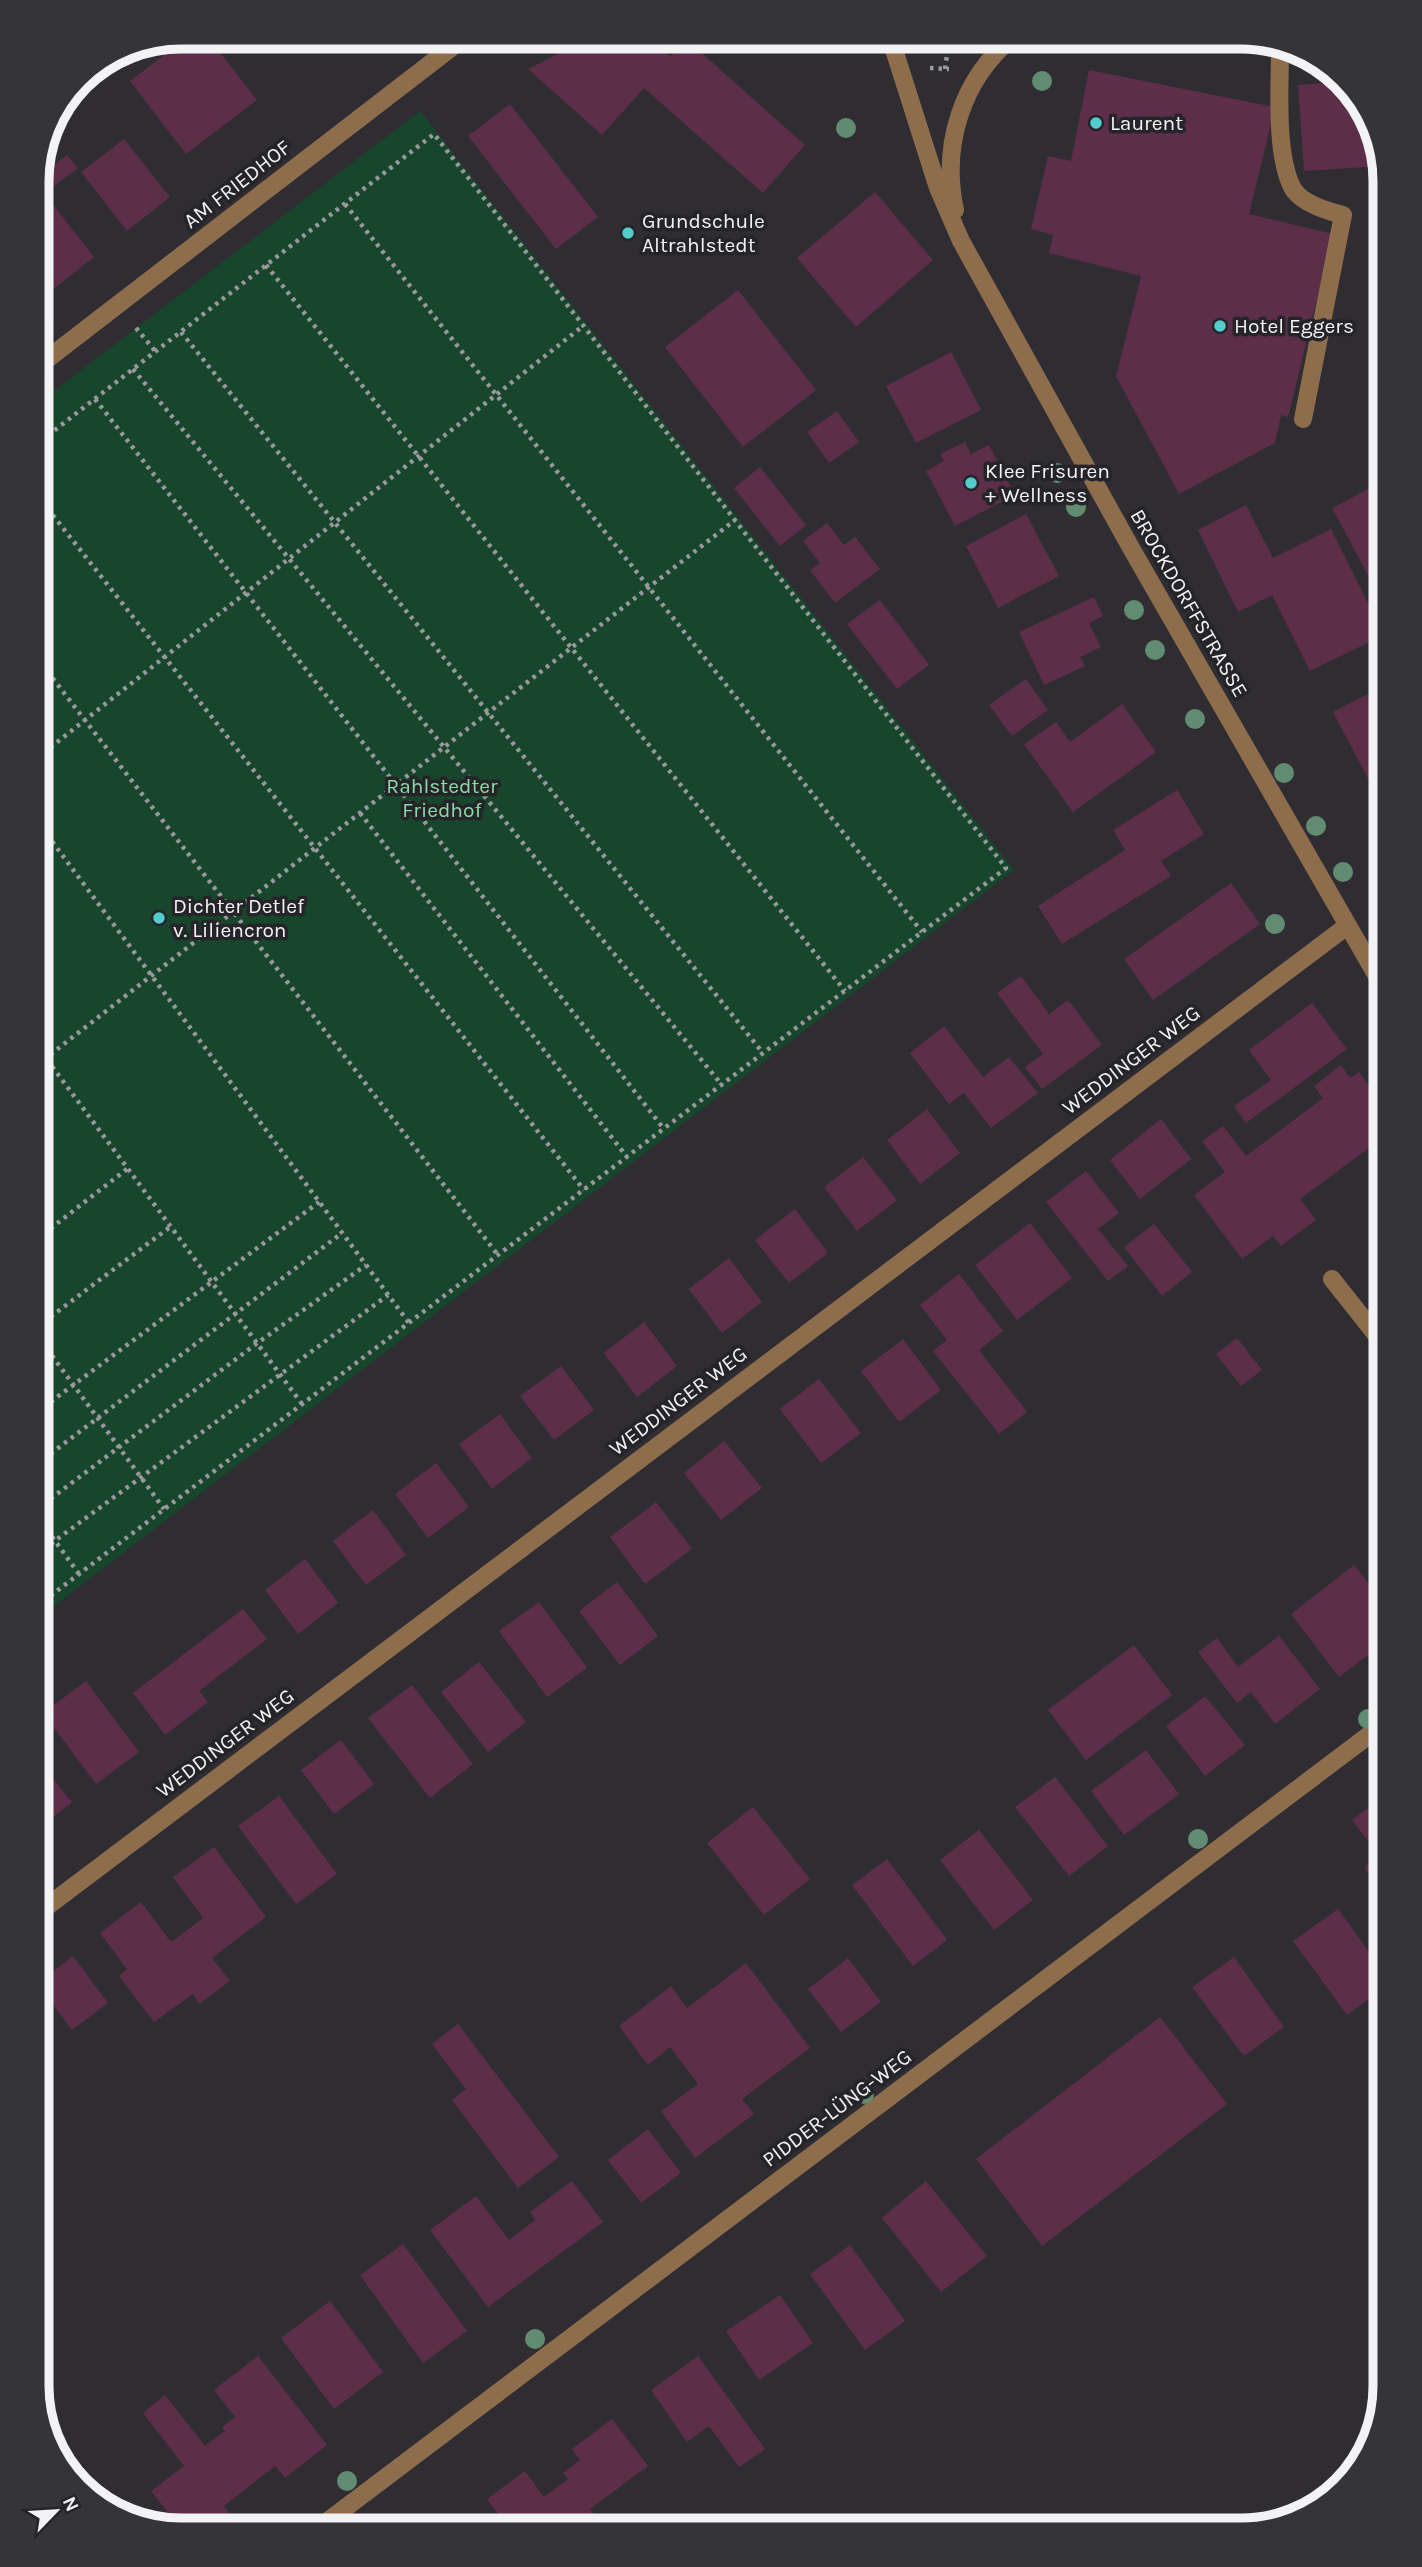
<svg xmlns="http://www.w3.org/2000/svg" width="1422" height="2567" viewBox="0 0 1422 2567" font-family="Karla,sans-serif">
<rect width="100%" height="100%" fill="#2f2d32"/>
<path fill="#18462c" d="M420,111L1014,870L37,1619V404Z"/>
<path fill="#5d2e4a" d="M188,37H208L257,100L186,154L130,81Z
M592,37H631L671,56L686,39L805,145L763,193L644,88L602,135L528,69Z
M1089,70L1275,107L1249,214L1333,234L1288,417L1281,415L1275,443L1179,494L1116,376L1141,276L1049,253L1053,235L1031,229L1048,156L1071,161Z
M1339,82L1374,126L1382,166L1304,171L1298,85Z
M510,104L598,217L556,249L468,136Z
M124,139L170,197L127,231L81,172Z
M67,155L78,168L44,193L94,257L51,291L37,273V178Z
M875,192L933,260L856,327L797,258Z
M738,290L816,390L743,447L665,347Z
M951,352L981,410L916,443L886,386Z
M837,411L859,442L829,463L807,432Z
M965,442L971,454L989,445L1015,495L955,526L926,471L944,461L940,454Z
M760,467L806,525L780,546L734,488Z
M1385,480V568L1369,577L1332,508Z
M1246,505L1273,558L1331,529L1384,635L1310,671L1272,595L1238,612L1198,530Z
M1026,514L1059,576L998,608L966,546Z
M827,523L844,545L855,537L880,569L835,603L810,570L820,563L803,541Z
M1094,597L1103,616L1089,623L1101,647L1080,657L1085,666L1044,685L1019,632Z
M880,600L929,665L897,689L847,624Z
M1026,679L1048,710L1012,736L989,705Z
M1385,685V787L1375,792L1333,712Z
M1122,704L1156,752L1073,812L1024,744L1056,722L1070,742Z
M1177,790L1204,834L1161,861L1171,876L1062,944L1038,906L1125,850L1113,830Z
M1231,883L1260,924L1153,1000L1124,959Z
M1021,976L1049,1014L1068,1000L1102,1045L1042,1089L1025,1067L1043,1054L997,993Z
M1312,1003L1347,1049L1246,1123L1234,1106L1271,1080L1249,1050Z
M944,1026L983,1077L1009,1057L1038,1093L991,1128L964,1093L949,1104L910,1053Z
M1341,1065L1350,1078L1359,1072L1385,1107V1136L1300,1199L1316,1220L1281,1246L1273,1236L1242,1259L1194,1195L1225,1172L1202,1141L1223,1126L1246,1156L1323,1098L1314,1086Z
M927,1109L960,1153L920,1184L887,1140Z
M1161,1119L1191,1159L1140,1199L1110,1160Z
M863,1157L897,1200L857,1231L824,1187Z
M1086,1171L1119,1213L1098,1229L1128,1266L1108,1281L1046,1202Z
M795,1209L828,1253L789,1283L755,1240Z
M1030,1223L1072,1278L1017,1320L975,1265Z
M1154,1224L1192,1272L1162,1296L1124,1247Z
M729,1258L762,1302L722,1333L689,1289Z
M959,1274L1003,1331L979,1350L1027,1412L999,1434L933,1351L947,1340L920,1305Z
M644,1322L677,1366L637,1397L604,1353Z
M1237,1338L1262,1370L1241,1386L1216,1354Z
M903,1339L941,1390L899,1422L861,1371Z
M561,1366L594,1410L554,1440L520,1396Z
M819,1379L861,1433L821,1463L780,1409Z
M500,1414L532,1458L492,1489L459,1444Z
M724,1441L762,1488L721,1520L684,1473Z
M436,1463L469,1507L428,1538L395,1494Z
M656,1502L692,1549L645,1584L610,1537Z
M373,1510L406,1555L366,1585L333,1541Z
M305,1559L338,1603L298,1634L265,1590Z
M1354,1565L1385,1604V1642L1339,1677L1291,1614Z
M617,1582L658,1636L620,1665L579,1611Z
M539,1602L587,1668L547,1697L499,1631Z
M243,1609L267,1639L199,1691L208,1702L165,1735L133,1693Z
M1279,1636L1320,1689L1275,1724L1251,1692L1237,1703L1198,1652L1217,1638L1238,1667Z
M1134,1645L1172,1695L1086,1760L1048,1710Z
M479,1662L526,1722L488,1752L441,1692Z
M86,1681L139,1752L96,1784L43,1713Z
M412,1685L473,1764L430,1798L368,1718Z
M1205,1696L1245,1745L1205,1776L1166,1726Z
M341,1740L374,1784L334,1814L301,1770Z
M1146,1750L1179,1794L1124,1835L1091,1791Z
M40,1763L72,1802L37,1830V1765Z
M1055,1777L1108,1846L1069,1876L1015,1807Z
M279,1796L337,1874L296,1904L238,1826Z
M1379,1800L1385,1808V1895L1364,1867L1379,1855L1352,1820Z
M753,1807L810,1879L764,1915L707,1843Z
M979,1830L1033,1900L994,1930L940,1860Z
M214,1847L266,1917L212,1958L230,1981L199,2004L193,1994L154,2022L119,1976L127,1969L100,1933L141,1902L171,1942L190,1928L203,1918L173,1877Z
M887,1859L947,1940L913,1966L852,1885Z
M1338,1909L1385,1974V1987L1347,2015L1293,1941Z
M73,1956L108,2003L72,2030L37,1984Z
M1234,1957L1284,2027L1244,2056L1192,1987Z
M848,1958L881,2002L841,2032L808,1989Z
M746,1963L810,2048L742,2099L754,2114L695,2158L661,2111L698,2084L670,2047L648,2065L619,2026L671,1986L687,2008Z
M1160,2017L1227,2104L1042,2246L976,2159Z
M458,2024L559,2157L518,2188L452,2100L466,2089L432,2044Z
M648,2129L681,2173L641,2203L608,2160Z
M572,2181L603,2222L488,2307L430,2230L476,2196L509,2240L535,2220L530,2212Z
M926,2181L987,2256L941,2292L882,2218Z
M403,2244L467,2331L423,2363L360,2275Z
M850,2245L905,2321L865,2350L810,2274Z
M780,2295L813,2343L759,2380L726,2331Z
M330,2301L383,2372L334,2409L281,2338Z
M258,2356L327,2445L285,2478L275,2466L224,2506L229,2513L207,2530H182L151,2491L184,2466L143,2413L165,2395L205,2446L225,2431L222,2427L235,2417L214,2390Z
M698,2356L765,2449L739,2467L709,2426L687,2442L651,2390Z
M612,2419L648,2466L590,2509L606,2530H510L487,2499L525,2471L544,2497L568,2479L563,2473L580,2460L572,2449Z
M108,2489L126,2514L101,2506L95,2498Z"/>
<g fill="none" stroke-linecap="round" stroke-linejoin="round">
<path stroke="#99989c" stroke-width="4.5" stroke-dasharray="3.5 5" stroke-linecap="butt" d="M930,68L949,69
M945,69L948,48
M345,204L922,932
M266,265L845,991
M136,328L156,352
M181,332L763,1053
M133,369L722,1085
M95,399L664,1129
M37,495L584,1190
M37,658L498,1255
M37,758L583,326
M360,813L627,1157
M37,821L409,1323
M37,1046L302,1404
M37,1065L735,520
M37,1239L127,1169
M37,1327L170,1227
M37,1335L164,1509
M37,1412L319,1202
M37,1464L342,1233
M37,1509L256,1344L366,1265
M37,1516L79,1574
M37,1554L388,1295
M37,1606L1006,868L434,134L37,444"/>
<path stroke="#8e6d4d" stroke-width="18" d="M890,37L938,188L961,241L1131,548L1385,990
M1280,47C1280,86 1275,153 1292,187C1300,203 1327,211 1343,215L1303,419
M955,210C941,145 962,79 1013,37
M37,367L465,37
M1332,1279L1385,1346
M37,1914L1347,926
M316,2530L1385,1723"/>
</g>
<g fill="#628c72">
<circle cx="1042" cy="81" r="10"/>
<circle cx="846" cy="128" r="10"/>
<circle cx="1057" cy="473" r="10"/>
<circle cx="1076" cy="507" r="10"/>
<circle cx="1134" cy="610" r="10"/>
<circle cx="1155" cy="650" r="10"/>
<circle cx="1195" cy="719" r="10"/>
<circle cx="1284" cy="773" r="10"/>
<circle cx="1316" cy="826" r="10"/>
<circle cx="1343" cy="872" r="10"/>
<circle cx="1275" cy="924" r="10"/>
<circle cx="1368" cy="1719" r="10"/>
<circle cx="1198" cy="1839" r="10"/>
<circle cx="864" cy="2094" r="10"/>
<circle cx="535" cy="2339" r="10"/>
<circle cx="347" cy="2481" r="10"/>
</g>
<g fill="#52cdcc" stroke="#252428" stroke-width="2.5">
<circle cx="1096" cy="123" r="7"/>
<circle cx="628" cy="233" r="7"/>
<circle cx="1220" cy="326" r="7"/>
<circle cx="971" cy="483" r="7"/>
<circle cx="159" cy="918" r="7"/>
</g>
<g text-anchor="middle" stroke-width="7" stroke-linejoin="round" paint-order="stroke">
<g font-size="21" fill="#f3f2f5" stroke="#252428" text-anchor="start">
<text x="1110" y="130">Laurent</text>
<text x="642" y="228">Grundschule<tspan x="642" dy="24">Altrahlstedt</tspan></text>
<text x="1234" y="333">Hotel Eggers</text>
<text x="985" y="478">Klee Frisuren<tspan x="985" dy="24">+ Wellness</tspan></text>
<text x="173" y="913">Dichter Detlef<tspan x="173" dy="24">v. Liliencron</tspan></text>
</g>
<g font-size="21" fill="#f3f2f5" stroke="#252428">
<text transform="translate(237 184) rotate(-38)" y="7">AM FRIEDHOF</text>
<text transform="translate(1189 603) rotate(60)" y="7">BROCKDORFFSTRASSE</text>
<text transform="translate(1131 1060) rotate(-37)" y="7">WEDDINGER WEG</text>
<text transform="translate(678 1401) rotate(-37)" y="7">WEDDINGER WEG</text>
<text transform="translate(225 1743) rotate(-37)" y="7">WEDDINGER WEG</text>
<text transform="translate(837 2108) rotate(-37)" y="7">PIDDER-LÜNG-WEG</text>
</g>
<g font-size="21" fill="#8bdaa7" stroke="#252428">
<text x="442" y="793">Rahlstedter<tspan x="442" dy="24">Friedhof</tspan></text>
</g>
</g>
<path d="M0 0H1422V2567H0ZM181 49H1241A132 132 0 0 1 1373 181V2386A132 132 0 0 1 1241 2518H181A132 132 0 0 1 49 2386V181A132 132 0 0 1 181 49Z" fill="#353438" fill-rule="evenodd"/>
<path fill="none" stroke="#f3f2f5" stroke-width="9" d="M181 49H1241A132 132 0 0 1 1373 181V2386A132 132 0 0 1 1241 2518H181A132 132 0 0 1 49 2386V181A132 132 0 0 1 181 49Z"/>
<g transform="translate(56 2511) rotate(65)" stroke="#252428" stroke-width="5" paint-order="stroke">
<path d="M0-5L12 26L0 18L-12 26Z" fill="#f3f2f5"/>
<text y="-10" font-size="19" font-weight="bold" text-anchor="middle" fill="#f3f2f5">N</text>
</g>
</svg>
